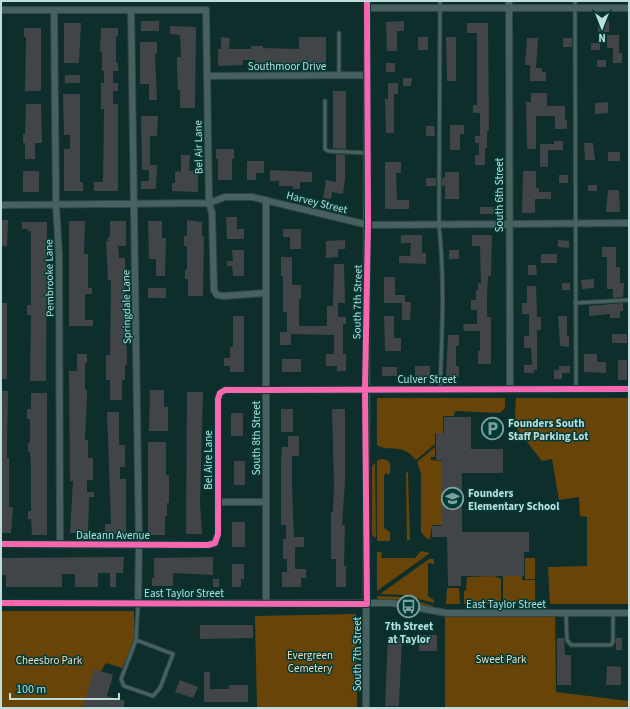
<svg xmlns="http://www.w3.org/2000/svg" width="630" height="709" viewBox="0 0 630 709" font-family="'Source Sans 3',sans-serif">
<rect width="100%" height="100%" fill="#0d2e2b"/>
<path fill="#694408" d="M377,398H505V408L500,413L455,411L454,416H443V433H435V444L416,460C402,442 389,453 377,445Z
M516,398H629V604H550L548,567L587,566V517L580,516L579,497L559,500L552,459L542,461L517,429L515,414Z
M435,447V457H431V460L442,461V525H432L430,539L432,540L426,538L421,532V474L417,462Z
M381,459L387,460C391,463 391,470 389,475L386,473L384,476V528L390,532V541H377V461Z
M375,462L376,538L372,535V467Z
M408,472L410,540L407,541L406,473Z
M421,551L430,553L377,591V552H382L381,558H415Z
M525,558H535V579H525Z
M429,559H434V564L428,563V596L434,600V603L404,595L380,594Z
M494,576L501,579V604H464V591H466L467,577Z
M503,576H522V580H535V604H503Z
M447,588H459L460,604H446Z
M377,596L402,597L434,606L431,608L403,600L378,599Z
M445,609L555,610L556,692L629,701V708H445Z
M1,611H134V644L122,668L106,663L96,679L84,708H1Z
M356,614L357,708H257L255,616Z"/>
<path fill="#424547" d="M141,21H159V31H141Z
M404,21V31H397V51H387L386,22Z
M598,21H609V32H598Z
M64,23H81L79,63H64Z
M467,23H488L489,131H487V148H485V165H475V155H479V143H475V136H480V113H473V105H477V33H467Z
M170,26L196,27L195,108H180V90H178L177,70V57H181L180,35L170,34Z
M24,28H41V91H25L26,37H24Z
M101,28H118V36H116V63H118V71H113V83H118V91H113V104H118V191H94V182H103L104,109H101V83H104V71H102V52H100Z
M607,35H619V53H622V63H613V48H607Z
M221,37L230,38L229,49H251V46H263V48L299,49V37H326V65H305V63H293V66L255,65V60H243V65L218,66V49H221Z
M418,37H428V50H418Z
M446,37H456V81H447Z
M527,38H538L536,68H542V72H546V81H530V65H525Z
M563,38H572V47H563Z
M140,42H157V54H155L157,100H149V84H140Z
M591,43H600V50H591Z
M597,60H606V67H597Z
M386,63H395V72H386Z
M65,75H80V83H65Z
M403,78H412L411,86H403Z
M388,83H398V94H394V133H386L385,99H388Z
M333,91H346V149L333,148Z
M531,93H547V106H565V120H567V129H555V116H536V149H527L526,102H531Z
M63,94H80V182H83V191H64V149H70V135H64Z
M608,102V113L595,114V103Z
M26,104H41L42,143H35V159H25V143H23V134H25Z
M141,116H158L157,136H150V165H157L156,189H141V181H149V170H142Z
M450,125H464V134H460V150H450Z
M426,126H434L435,136H426Z
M554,141H563V150H548V167H540V144H554Z
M584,143H593L595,160H585Z
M216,149H234V159H232V180H218V159H216Z
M608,152H620V161H608Z
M336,154L345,155V179L343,194L332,192L331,199L323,198L326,180L336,182Z
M181,155H190L189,171H198V192L172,191V183H175V171L181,172Z
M247,161H264V173H256V180H247Z
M385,162H401V173H396L397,200H409V209H385Z
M270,170L312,172V182H300V189H293V186H279V181H270Z
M23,171H39V192H23Z
M523,171H536V188H539V192H551V199H535V213H522Z
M445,172H459V199H445V186H442V178H445Z
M559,175H568V183H559Z
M426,178H436V186H426Z
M588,185H597V191H588Z
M608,190H619L620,212H606Z
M480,207H494V214H480Z
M226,217H237V229H244V239H227Z
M1,220H8L7,246H1Z
M187,220L202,222V236H204L203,296H188V279H185V270H187V246H184V236H187Z
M69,221H85L84,254H88V288H92V294H85V320H93V326H69Z
M110,221H126V246H118L119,258H125L127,365H125V380H122V400H110V380H106V355H110L111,280H108L106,241H108V237H110Z
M148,221H162V238H166L165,276H156V259H149Z
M22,222H47L46,381H30L31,315H27V305H31V231H28V229H22Z
M283,229H301V249H290V237H283Z
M401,235H422V253H426V264L399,263V256H410L411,243H401Z
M472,235H492L491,276H488L487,296V317H491V364H478V351H480V331H464L463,324H477V310H471V300H476V290H478V283H481L480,246H472Z
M345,240V249H338V257L326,258V241Z
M558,240L569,241V248L558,247Z
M602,247H616V267H620V283H624L623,297L613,298V289H607V257H602Z
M232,250H244V276H233L232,266H227V261H233Z
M449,250H459V259H449Z
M541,254H557V263H541Z
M281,257H292V285H301V299H299V326H327V306H333L334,264H344L345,303H338V317H346V324H343V354H346V371H337V366H326V354H334V335L291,334V345H280V332H287V312H283V276H281Z
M528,265H536L537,275H528Z
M384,277H395V295H405V302H411L410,320H402V303H384Z
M594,279V288L582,289L581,280Z
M562,283H570V290H562Z
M527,286H536L537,317H541V330H537V370H534V373H524V365H532L531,348H524V336H529V314H522V303H527Z
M148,288H166V298H148Z
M1,303H7V379H1Z
M623,303V311H620V318H610V314L589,316V306Z
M233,316H244V372H230V366H224V358H230V347H233Z
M384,316H394V338H401V351H385Z
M558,316H567V336H569V347L560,346Z
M612,334H627V343H612Z
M448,335H459V346H456V366H459V377H446Z
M77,354H87V363H85V390H87V398L85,440H88V458H93V480H87V492H94V497H89L88,533H70L73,481H70L69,371H77Z
M584,354H597V362H606V373L584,372Z
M282,359H301V372H282Z
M618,360H627V380H618Z
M415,366H430V377H415Z
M559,366H570V373H562V379H554V370H559Z
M382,367H397V376H382Z
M150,390H164V407H168V431H149Z
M1,391H8L7,441V458H9V507H13L11,533H1Z
M187,392H203L200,502L202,534H186Z
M31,393H47V535H32L31,519H28V511H31V468L30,452H28V443H30V419H27V409H31Z
M281,409H293V432H281Z
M332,409H345V482L342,525H345L344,566H346V587H336V559H331V512H333L334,486Z
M107,412H119V445H125V467H120V479H126V534H105V524H111Z
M231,413H243V436H231Z
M444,417H471V449H503V473H462V532H529V552H524V576H461V586H448L447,537H432V526H442V460H436V433H444Z
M288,436H299V456H292V486L294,537H304V547H295V569H306V578H301V587H282V572H287V559H283V539H286V525H281V461L282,447H288Z
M148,442H166V475H169V503H167V516H165V535H148Z
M234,461H245V485H234Z
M232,522H245V547H232Z
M124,557L123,573H116V587H110V573H98V587H75V574H62V587H6V575H1V558Z
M213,557V575L173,573V586H152V578H154V558Z
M232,564H244V579H241V587H232Z
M213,579H219V587H213Z
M200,625H253V638L200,639Z
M419,635H437V651H419Z
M388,636L402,637L399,706H385Z
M557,638H564L565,655H571V685H557Z
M616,638H622V650H616Z
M607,666L621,667V685H606Z
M94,669L113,675L107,696L125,701L123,708H83Z
M204,672H210V689H229V685H248V702H204Z
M180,680L198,687L193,698L175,692Z"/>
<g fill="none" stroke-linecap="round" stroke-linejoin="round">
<defs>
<path id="service" d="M440,1L439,226C445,280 442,335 440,389
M575,1L576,389
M339,33V76
M325,101V149L328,151L367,153
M575,303L629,300
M566,613L567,640L571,645H611L613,642V613
M136,640L173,654L160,688L153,696L124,686L121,679L136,640L138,604"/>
<path id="minor" d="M509,1L510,389
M367,8H629
M1,10H206L209,203L212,213L214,290L217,295L223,296L266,293
M54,10L56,205L59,255L60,545
M131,10L139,545L138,603
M207,76L367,75
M266,200V604
M1,205L209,203L225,197H252L368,225L629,223
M218,502H266
M1,544L208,545L215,543L218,534V399L220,393L225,390L629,389
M1,603H392L446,613H629
M366,708L367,1"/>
</defs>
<use href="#service" stroke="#314744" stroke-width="5"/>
<use href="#minor" stroke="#314744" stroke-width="8"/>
<use href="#service" stroke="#46615f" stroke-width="3"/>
<use href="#minor" stroke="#46615f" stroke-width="6"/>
<defs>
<path id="cycleway" d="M1,544L208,545L215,543L218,534V399L220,393L225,390L629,389
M1,603L367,604L365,389L368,225L367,1"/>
</defs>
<use href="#cycleway" stroke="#003b37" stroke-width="8"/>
<use href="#cycleway" stroke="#f766af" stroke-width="6"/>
</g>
<defs>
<symbol id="parking-ring" viewBox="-11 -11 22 22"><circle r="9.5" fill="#003b37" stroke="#7fa09d" stroke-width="1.5"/><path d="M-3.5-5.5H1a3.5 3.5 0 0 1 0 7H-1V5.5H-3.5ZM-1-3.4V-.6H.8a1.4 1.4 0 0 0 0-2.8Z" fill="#7fa09d"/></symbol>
<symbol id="school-ring" viewBox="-11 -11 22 22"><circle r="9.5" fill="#003b37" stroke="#7fa09d" stroke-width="1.5"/><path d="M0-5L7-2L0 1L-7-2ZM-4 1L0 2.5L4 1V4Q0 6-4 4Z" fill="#7fa09d"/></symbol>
<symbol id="bus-ring" viewBox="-11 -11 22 22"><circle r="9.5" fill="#003b37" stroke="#7fa09d" stroke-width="1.5"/><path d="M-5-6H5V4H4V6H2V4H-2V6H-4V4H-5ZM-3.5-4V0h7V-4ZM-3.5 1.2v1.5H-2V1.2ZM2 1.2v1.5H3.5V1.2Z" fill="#7fa09d"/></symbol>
</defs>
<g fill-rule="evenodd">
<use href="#parking-ring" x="480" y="416" width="25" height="25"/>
<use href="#school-ring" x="440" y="486" width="25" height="25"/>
<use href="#bus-ring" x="396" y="594" width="25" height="25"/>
</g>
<g text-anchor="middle" stroke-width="3" stroke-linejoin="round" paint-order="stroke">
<g font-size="11" fill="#bddeda" stroke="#003b37">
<text x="287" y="70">Southmoor Drive</text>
<text transform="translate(198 147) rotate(-91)" y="4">Bel Air Lane</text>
<text transform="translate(499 195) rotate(-90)" y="4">South 6th Street</text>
<text transform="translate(317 202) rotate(14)" y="4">Harvey Street</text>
<text transform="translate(49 278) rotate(-91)" y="4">Pembrooke Lane</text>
<text transform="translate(357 302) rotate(-89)" y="4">South 7th Street</text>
<text transform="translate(126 307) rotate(-91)" y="4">Springdale Lane</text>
<text x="427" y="383">Culver Street</text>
<text transform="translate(256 438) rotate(-90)" y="4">South 8th Street</text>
<text transform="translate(208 460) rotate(-90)" y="4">Bel Aire Lane</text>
<text x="113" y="539">Daleann Avenue</text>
<text x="184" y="597">East Taylor Street</text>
<text x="506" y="608">East Taylor Street</text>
<text transform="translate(357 654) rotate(-90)" y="4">South 7th Street</text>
</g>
<g font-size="11" font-weight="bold" fill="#bddeda" stroke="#003b37" text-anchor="start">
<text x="508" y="427">Founders South<tspan x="508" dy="13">Staff Parking Lot</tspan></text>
<text x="468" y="497">Founders<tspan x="468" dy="13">Elementary School</tspan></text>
<text x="409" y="630" text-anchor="middle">7th Street<tspan x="409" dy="13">at Taylor</tspan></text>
</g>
<g font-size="11" fill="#f9d9b9" stroke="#003b37">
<text x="310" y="659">Evergreen<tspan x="310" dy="13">Cemetery</tspan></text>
<text x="501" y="663">Sweet Park</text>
<text x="49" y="664">Cheesbro Park</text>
</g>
</g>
<rect width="630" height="709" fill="none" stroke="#bddeda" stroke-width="4"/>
<g transform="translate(602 28) rotate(180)" stroke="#003b37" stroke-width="3" paint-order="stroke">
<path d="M0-3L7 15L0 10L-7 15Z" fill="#bddeda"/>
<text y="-6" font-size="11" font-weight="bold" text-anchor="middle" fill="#bddeda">N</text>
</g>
<path d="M10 693v6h109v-6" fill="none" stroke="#bddeda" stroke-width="2"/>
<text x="16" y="693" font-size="12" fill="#bddeda" stroke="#003b37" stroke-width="3" paint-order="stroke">100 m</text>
</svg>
